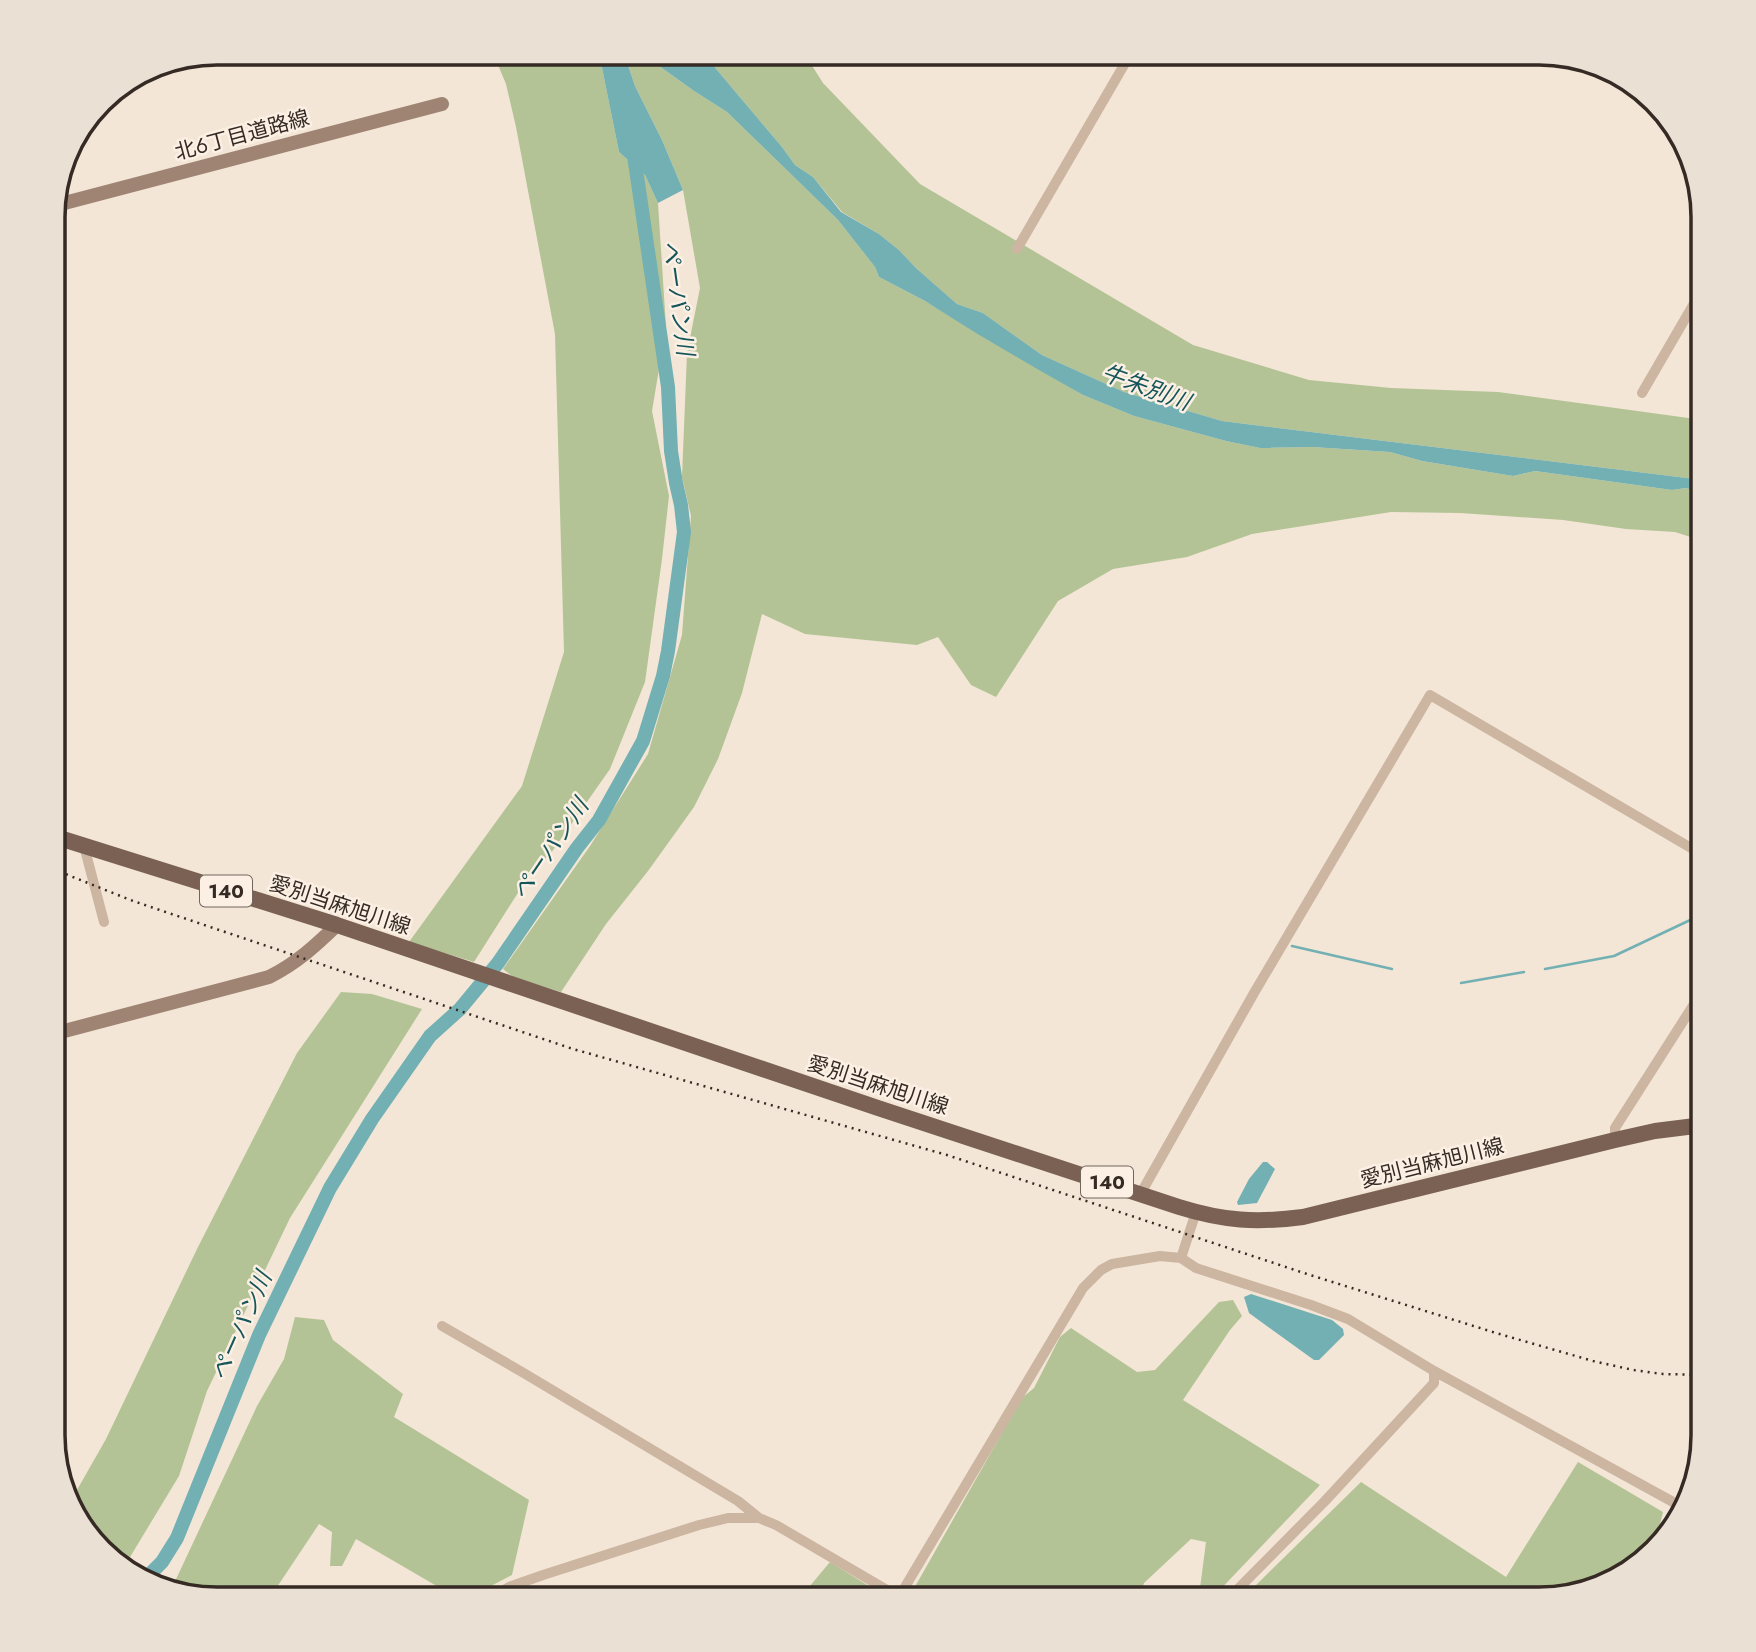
<svg xmlns="http://www.w3.org/2000/svg" width="1756" height="1652" viewBox="0 0 1756 1652" font-family="Jost,'Noto Sans JP',sans-serif">
<rect width="100%" height="100%" fill="#f3e6d6"/>
<path fill="#b3c395" d="M493,53H599L619,152L645,175L658,203L666,327L652,411L669,496L662,559L645,682L610,769L551,853L528,877L474,962L409,942L522,786L564,652L555,334L516,127L506,84Z
M624,53H641L694,91L727,112L838,220L875,267L879,277L925,301L1083,395L1134,416L1226,441L1260,448L1312,447L1390,452L1422,461L1513,476L1535,471L1672,490L1686,488L1703,493V541L1675,532L1626,529L1563,520L1460,513L1391,512L1252,534L1187,557L1113,569L1058,601L996,697L971,685L938,637L917,645L805,634L762,614L742,693L718,759L694,807L648,871L606,924L561,992L513,977L503,969L590,846L648,754L682,635L691,516L682,477L687,353L700,288L683,190L662,140L635,86Z
M708,53H804L823,83L920,184L1193,345L1309,380L1391,388L1498,392L1703,420V480L1222,421L1124,392L1042,355L983,313L957,304L916,268L899,250L879,234L842,212L813,177L795,165L782,147L712,64Z
M341,992L372,994L422,1009L290,1218L207,1391L179,1476L124,1567L100,1551L69,1504L106,1439L197,1249L297,1053Z
M1233,1300L1242,1316L1230,1330L1183,1400L1320,1485L1214,1596L1204,1599L1200,1588L1206,1542L1191,1539L1144,1583L1139,1599H908L1022,1398L1034,1388L1060,1337L1071,1328L1137,1372L1155,1370L1219,1302Z
M295,1317L324,1320L333,1340L403,1394L394,1417L529,1500L512,1575L466,1599H459L356,1539L342,1566H330L332,1532L319,1524L269,1599H217L171,1590L257,1406L284,1359Z
M1578,1462L1663,1512L1653,1553L1602,1587L1549,1599H1274L1253,1588L1361,1482L1506,1577Z
M830,1562L885,1596L884,1599H799Z"/>
<path fill="#73b0b3" d="M599,53H624L635,86L662,140L683,190L658,203L645,175L619,152Z
M641,53H708L712,64L782,147L795,165L813,177L841,212L879,234L899,250L916,268L957,304L983,313L1042,355L1124,392L1222,421L1703,480V493L1686,488L1672,490L1535,471L1513,476L1422,461L1390,452L1312,447L1260,448L1226,441L1134,416L1083,395L1039,370L976,333L925,301L879,277L875,267L838,220L727,112L694,91Z
M1263,1162H1267L1275,1169L1257,1203L1238,1205L1237,1202L1249,1179Z
M1251,1294L1332,1320L1343,1329L1344,1335L1319,1360H1314L1249,1313L1244,1297Z"/>
<g fill="none" stroke-linecap="round" stroke-linejoin="round">
<path stroke="#73b0b3" stroke-width="2.5" d="M1292,946L1392,969
M1545,969L1614,956L1703,914
M1461,983L1524,972"/>
<path stroke="#73b0b3" stroke-width="14" d="M144,1580L162,1562L177,1538L259,1335L330,1188L372,1119L430,1036L460,1009L498,963L577,848L599,820L643,741L663,676L668,651L684,532L681,505L676,483L671,451L668,387L633,149"/>
<path stroke="#ccb5a1" stroke-width="10" d="M1017,249L1131,53
M1642,393L1703,288
M84,846L104,922
M1615,1140V1128L1703,990
M1141,1193L1254,993L1430,695L1703,855
M1181,1258L1196,1212
M442,1326L522,1372L738,1501L759,1518L776,1525L899,1597L1083,1288L1101,1270L1112,1264L1160,1256L1181,1258L1196,1268L1311,1305L1348,1319L1434,1371L1684,1508
M488,1599L509,1587L543,1575L699,1525L728,1518H759
M1228,1599L1325,1501L1434,1383V1371"/>
<path stroke="#a08473" stroke-width="14" d="M53,206L442,104
M53,1034L269,977C297,963 315,946 337,925
M898,1599L899,1597"/>
<path stroke="#7a6154" stroke-width="16" d="M53,836L337,925L878,1108L1179,1207C1224,1221 1256,1223 1303,1217L1615,1140L1655,1131L1703,1125"/>
<path stroke="#362a25" stroke-width="2.5" stroke-dasharray="2 5" stroke-linecap="butt" d="M53,869L133,901L573,1049L947,1155L1310,1275L1496,1333L1593,1361L1633,1370L1663,1374L1703,1375"/>
</g>
<g text-anchor="middle" stroke-width="5" stroke-linejoin="round" paint-order="stroke">
<g fill="#fbf0e3" stroke="#71655e" stroke-width="2">
<rect x="200" y="875.5" width="52" height="31" rx="5"/>
<rect x="1081" y="1166.5" width="52" height="31" rx="5"/>
</g>
<g font-size="19" font-weight="bold" fill="#362a25">
<text x="226" y="898">140</text>
<text x="1107" y="1189">140</text>
</g>
<g font-size="21" fill="#362a25" stroke="#fbf0e3">
<text transform="translate(242 135) rotate(-15)" y="7">北6丁目道路線</text>
<text transform="translate(340 905) rotate(18)" y="7">愛別当麻旭川線</text>
<text transform="translate(878 1085) rotate(18)" y="7">愛別当麻旭川線</text>
<text transform="translate(1432 1163) rotate(-14)" y="7">愛別当麻旭川線</text>
</g>
<g font-size="23" font-style="italic" fill="#16565b" stroke="#fbf0e3">
<text transform="translate(678 298) rotate(82)" y="8">ペーパン川</text>
<text transform="translate(1146 387) rotate(20)" y="8">牛朱別川</text>
<text transform="translate(550 849) rotate(-56)" y="8">ペーパン川</text>
<text transform="translate(241 1326) rotate(-66)" y="8">ペーパン川</text>
</g>
</g>
<path d="M0 0H1756V1652H0ZM217 65H1539A152 152 0 0 1 1691 217V1435A152 152 0 0 1 1539 1587H217A152 152 0 0 1 65 1435V217A152 152 0 0 1 217 65Z" fill="#ebe0d4" fill-rule="evenodd"/>
<path fill="none" stroke="#362a25" stroke-width="3.5" d="M217 65H1539A152 152 0 0 1 1691 217V1435A152 152 0 0 1 1539 1587H217A152 152 0 0 1 65 1435V217A152 152 0 0 1 217 65Z"/>
</svg>
